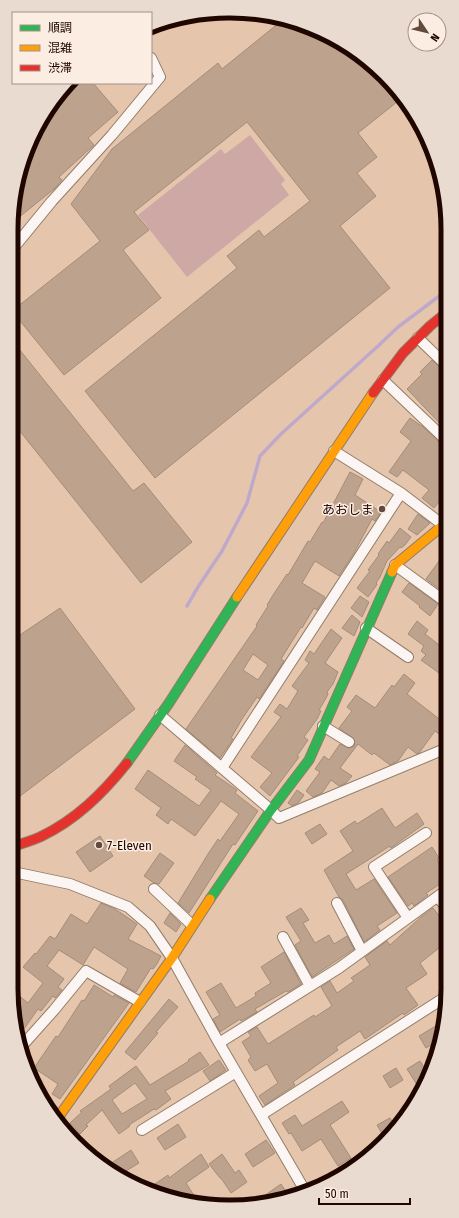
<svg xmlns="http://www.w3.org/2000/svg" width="459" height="1218" viewBox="0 0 459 1218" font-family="'Fira Sans Condensed','Noto Sans JP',sans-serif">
<rect width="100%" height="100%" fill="#e5c6ad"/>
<path fill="#cea8a4" d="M250,135L285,180L281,184L289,195L187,277L138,215L221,149L225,154Z"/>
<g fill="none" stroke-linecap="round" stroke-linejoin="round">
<path stroke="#bfa9ca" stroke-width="3.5" d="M187,606L198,587L222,551L247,503L260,456L281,434L378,346L398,327L446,291"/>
</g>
<path fill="#bda28d" stroke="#a68c76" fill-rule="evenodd" d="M285,18L351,48L394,85L402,98L358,133L377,157L357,173L376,196L340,226L390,288L155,478L85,391L237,268L227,256L259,230L264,237L310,201L247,122L134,212L149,230L123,250L161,298L64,375L12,311L100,241L71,204L112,149L218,63L222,69Z
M79,83H93L118,112L88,138L94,145L59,177L62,180L54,189L12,223L19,173L55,100L57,102Z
M11,339L133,491L144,483L192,542L141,583L11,420Z
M432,360L447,374V431L407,389L422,374L420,372Z
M410,418L423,427L443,446L447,447V492L434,508L422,498L429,490L403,470L397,477L389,472L411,441L400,432Z
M350,472L363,479L355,495L381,512L375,521L372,519L354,553L339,576L315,561L302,583L325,597L317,610L314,608L302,628L301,627L281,659L284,661L259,699L257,697L242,719L231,738L233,739L220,758L186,729L257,626L256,625L268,606L267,605L275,592L287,574L288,575L308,541L310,542L322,522L323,523ZM253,654L268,665L258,680L243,670Z
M418,514L430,523L417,535L408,529Z
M400,528L411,537L405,545L401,548L400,547L387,561L380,577L376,583L377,584L376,586L368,597L357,588L370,571L368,570L379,555L378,554L387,541L389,543Z
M447,550V592L446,594L426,579Z
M409,583L438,604L430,616L419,607L420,606L402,592Z
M360,596L369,602L362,617L351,608Z
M60,608L135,709L11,803V641Z
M352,615L360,622L354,636L342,628Z
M417,621L428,630L425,634L447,651V661L439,673L421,660L426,655L421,651L424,646L408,634Z
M331,629L342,638L325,663L338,672L333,684L327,692L328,694L325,700L319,710L321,711L317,719L304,737L308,740L297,756L299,757L270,796L260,787L272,773L251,757L281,717L274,712L280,704L287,709L298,691L292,686L309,663L305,660L310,651L314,654Z
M404,674L415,683L407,694L447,725V740L435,731L419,753L417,754L408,747L398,761L390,765L374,753L372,755L358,744L340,768L352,776L346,783L339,786L331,780L322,793L313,797L306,791L320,772L315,769L324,756L329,760L340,744L348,748L352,747L355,745L354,739L339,728L352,711L347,707L356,695L375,708L392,685L394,687Z
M185,745L217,773L215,775L237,790L235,793L258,811L235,845L233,844L189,913L178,903L208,854L218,839L220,841L239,814L221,801L195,836L171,819L168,824L156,815L161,808L135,789L148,770L199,806L211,790L195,779L197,777L174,761Z
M297,790L304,795L299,802L292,806L288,803Z
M382,808L395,828L417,813L424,824L391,848L390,846L346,874L356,890L374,879L397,913L377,926L380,930L364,942L343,900L339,897L324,870L353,851L340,831L355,821L357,824Z
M320,824L327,834L312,844L305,833Z
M100,836L113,856L90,872L76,852Z
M432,847L439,858L437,860L448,876V879L426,893L428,895L414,906L412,903L408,906L388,877Z
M160,853L174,863L159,884L154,883L144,876Z
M101,903L115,909L137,924L128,939L161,956L157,964L153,969L151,968L136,992L120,983L128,969L94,947L83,965L59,950L47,966L64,979L58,987L62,990L55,998L53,996L41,1011L38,1009L19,1036L11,989L28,1003L43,983L23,967L35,953L36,954L50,936L55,939L71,914L87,924Z
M301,908L309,920L303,923L315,943L329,935L334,944L347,936L354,949L312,977L295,945L301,941L286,917Z
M433,908L448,927V941L420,963L427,974L406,988L418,1005L404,1015L403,1013L365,1039L360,1031L336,1047L338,1050L293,1082L295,1085L265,1105L259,1096L278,1083L267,1064L255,1071L248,1060L251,1057L242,1042L251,1036L248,1032L257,1027L268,1044L314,1015L315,1017L332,1006L321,987L330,981L337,993L354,981L351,978L370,965L365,957L387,941L390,945L421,917Z
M170,913L181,924L176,932L164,923Z
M284,952L301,984L288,992L286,991L255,1009L257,1012L241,1021L240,1019L220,1032L213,1019L220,1015L206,992L221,983L236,1008L256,996L255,993L271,983L261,967Z
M94,985L113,997L114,995L129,1003L60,1099L52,1094L58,1084L34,1068L56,1036L58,1037L82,1000L84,1001Z
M169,999L178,1007L156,1032L158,1033L135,1060L125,1052Z
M444,1021L441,1039L426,1048L419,1036Z
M200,1052L209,1065L165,1091L171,1099L156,1110L154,1109L129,1125L130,1126L119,1134L102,1110L86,1125L88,1126L80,1134L70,1123L82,1112L80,1111L111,1089L109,1086L136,1066L150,1085L189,1061L188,1060ZM135,1083L147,1099L122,1114L112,1100Z
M219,1060L226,1070L210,1081L203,1071Z
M420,1061L427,1072L419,1088L407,1069Z
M396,1068L403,1080L390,1088L383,1076Z
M342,1101L349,1112L330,1125L351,1158L338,1166L321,1139L302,1151L291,1133L289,1134L282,1123L295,1115L302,1126Z
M390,1118L396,1128L384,1137L377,1125Z
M178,1124L186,1137L165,1150L157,1138Z
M266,1140L275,1153L253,1167L245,1154Z
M131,1150L139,1163L118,1176L110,1164Z
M201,1154L209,1167L186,1183L200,1205L149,1188L168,1175L169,1178Z
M222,1154L235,1173L239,1170L247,1182L231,1193L221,1178H220L209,1164Z
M281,1184L289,1196L272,1203H254Z"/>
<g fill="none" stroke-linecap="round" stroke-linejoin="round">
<defs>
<path id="street" d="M11,251L52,201L112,135L160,77L151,58
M418,338L446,365
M383,380L447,441
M334,451L401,493L447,528
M395,565L443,600
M366,628L408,657
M160,715L271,810L279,818L447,748
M323,726L349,742
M222,768L401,493
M11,867L18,873L70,884L128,907L150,926L172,958L219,1043L304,1189
M154,889L192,925
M438,897L448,910
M337,903L362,951
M408,918L374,867L426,833
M283,937L310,986
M219,1043L339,968L448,889
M21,1047L54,1010L86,971L140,1002
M53,1111L70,1136
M261,1115L447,996
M142,1130L236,1072"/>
<path id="fast" d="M127,763L169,703L237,597
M210,899L271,810L309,760L392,572"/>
<path id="slow" d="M392,572L395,565L447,522
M237,597L373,393
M57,1119L172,958L210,899"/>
<path id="jam" d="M373,393L403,353L430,326L446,313
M11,847C21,844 31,841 40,837C76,820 103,793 127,763"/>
</defs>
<use href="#street" stroke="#927c68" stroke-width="12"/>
<use href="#fast" stroke="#927c68" stroke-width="11"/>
<use href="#slow" stroke="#927c68" stroke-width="11"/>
<use href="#jam" stroke="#927c68" stroke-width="11"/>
<use href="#street" stroke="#fbf6f3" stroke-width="10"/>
<use href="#fast" stroke="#30b455" stroke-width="9"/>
<use href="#slow" stroke="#ff9f0a" stroke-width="9"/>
<use href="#jam" stroke="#e5322d" stroke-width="9"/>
</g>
<g fill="#644a3d" stroke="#fcede3" stroke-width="1.5">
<circle cx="382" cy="509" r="4"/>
<circle cx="99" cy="845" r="4"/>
</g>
<g text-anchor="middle" stroke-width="3" stroke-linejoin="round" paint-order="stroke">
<g font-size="13" fill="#1f0700" stroke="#fcede3" text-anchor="end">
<text x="374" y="514">あおしま</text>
<text x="107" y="850" text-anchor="start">7-Eleven</text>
</g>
</g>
<path d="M0 0H459V1218H0ZM229 18H230A211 211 0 0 1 441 229V989A211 211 0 0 1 230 1200H229A211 211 0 0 1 18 989V229A211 211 0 0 1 229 18Z" fill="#eadbd1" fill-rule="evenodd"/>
<path fill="none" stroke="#1f0700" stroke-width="5" d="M229 18H230A211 211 0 0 1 441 229V989A211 211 0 0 1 230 1200H229A211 211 0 0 1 18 989V229A211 211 0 0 1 229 18Z"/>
<rect x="12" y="12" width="140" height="72" fill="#fcede3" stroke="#a49188"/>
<rect x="20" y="25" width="20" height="6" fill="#30b455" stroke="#a49188"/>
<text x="48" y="32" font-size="12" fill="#1f0700">順調</text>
<rect x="20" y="45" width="20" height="6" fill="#ff9f0a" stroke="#a49188"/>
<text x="48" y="52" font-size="12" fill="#1f0700">混雑</text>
<rect x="20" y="65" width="20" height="6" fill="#e5322d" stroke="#a49188"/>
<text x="48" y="72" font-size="12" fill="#1f0700">渋滞</text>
<g transform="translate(427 32) rotate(125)"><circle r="19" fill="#fcede3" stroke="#a49188"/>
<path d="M0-3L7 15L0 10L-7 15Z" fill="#644a3d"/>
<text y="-6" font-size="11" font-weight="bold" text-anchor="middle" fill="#1f0700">N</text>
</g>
<path d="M319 1198v6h91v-6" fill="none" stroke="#1f0700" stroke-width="2"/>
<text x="325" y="1198" font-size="12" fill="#1f0700" stroke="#fcede3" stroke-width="3" paint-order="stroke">50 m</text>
</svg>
